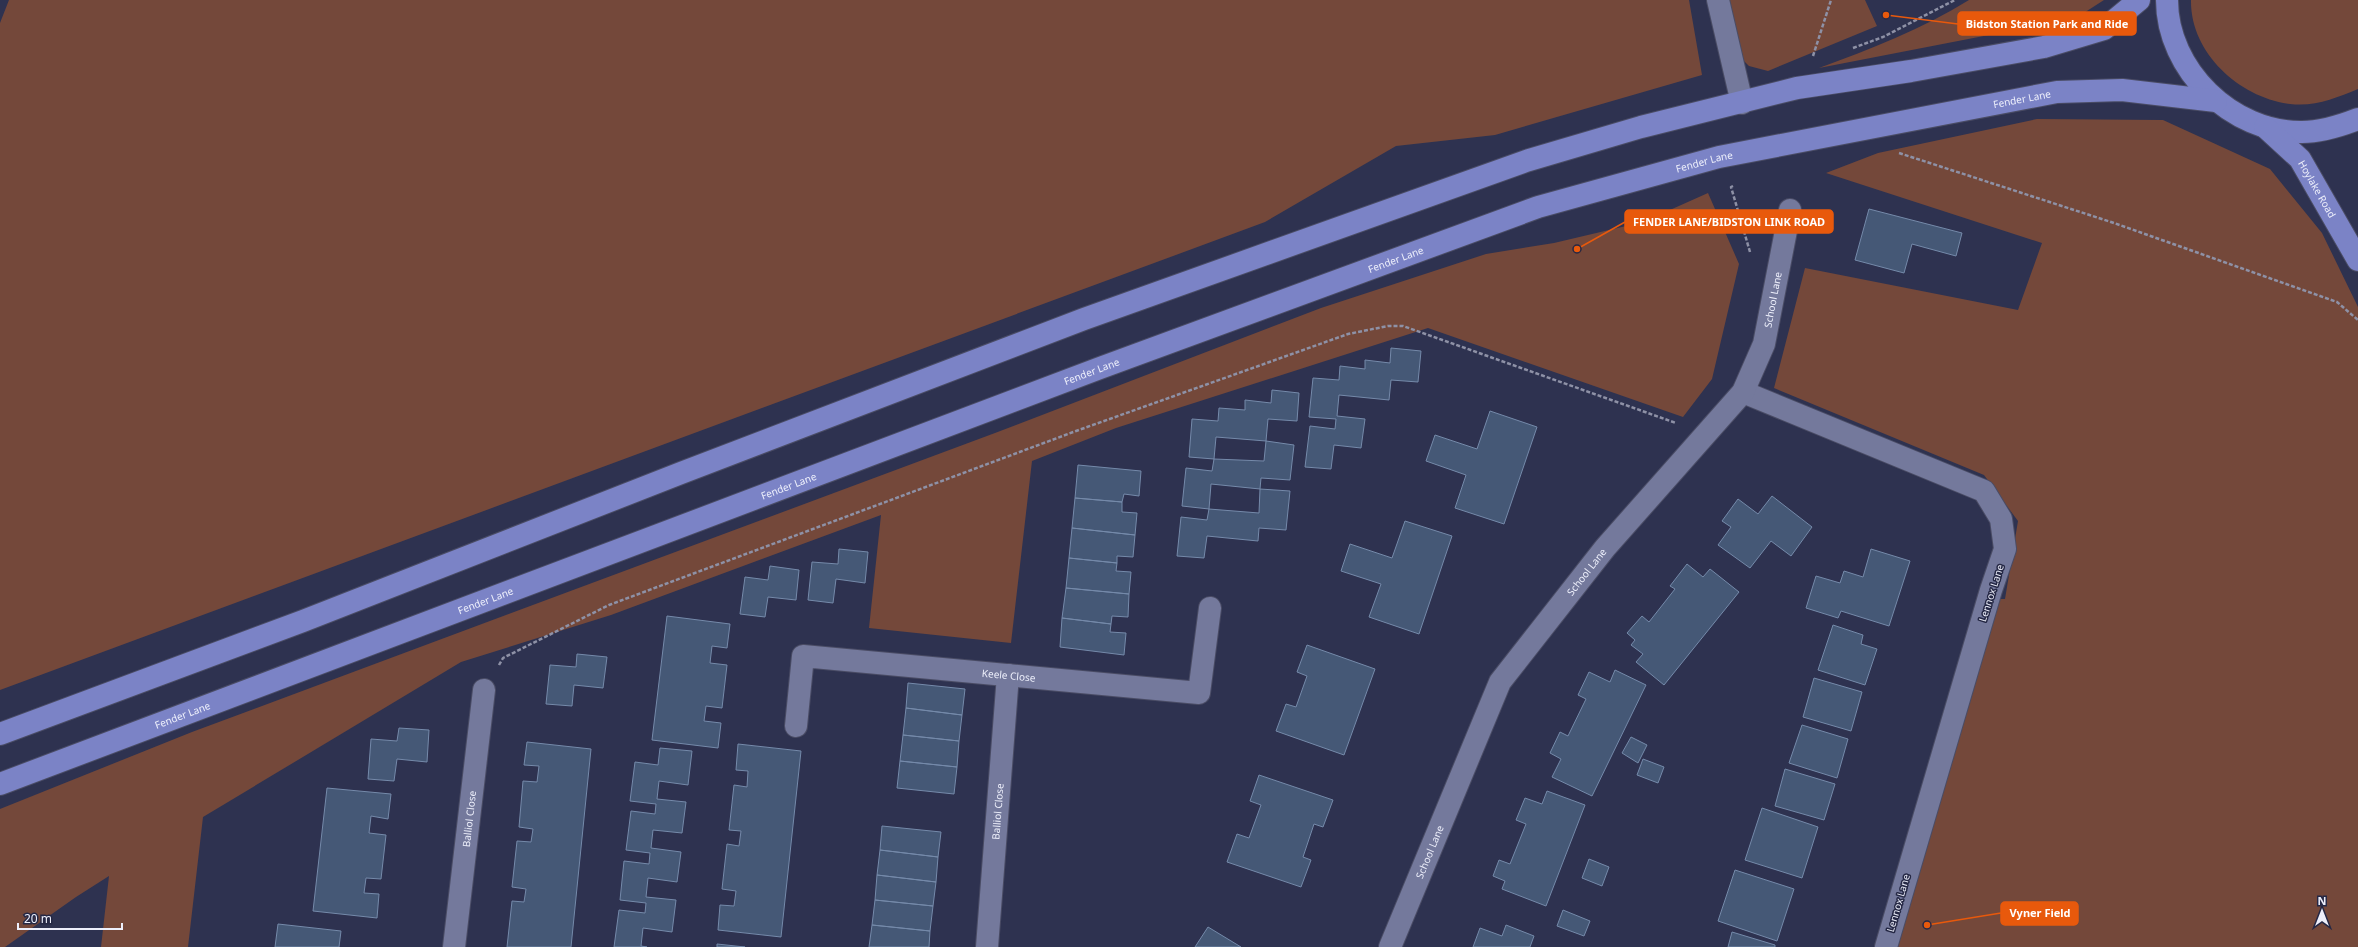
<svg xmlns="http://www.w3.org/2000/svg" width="2358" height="947" viewBox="0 0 2358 947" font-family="'Noto Sans',sans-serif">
<rect width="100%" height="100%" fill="#2e3250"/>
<path fill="#74483a" d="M9,0H1689L1702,75L1495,135L1396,146L1265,222L0,690V23Z
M1727,0H1865L1877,26L1768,71L1749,66L1739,56Z
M1969,0H2104L2076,18L1819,68C1871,49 1922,29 1969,0Z
M2191,0H2358V89C2336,98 2315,107 2290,104C2240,98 2190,53 2191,0Z
M2037,119L2163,120L2270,169L2322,233L2358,307V947H1897L1999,599H2005L2018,521L1984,475L1774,388L1805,268L2018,310L2042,243L1826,173L1878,153Z
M1708,193L1739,264L1712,379L1683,417L1428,328L1116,428L1032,461L1011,643L869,628L881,515L611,615L461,662L203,817L188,947H101L109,876L76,897L5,947H0V809L192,732L995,433L1321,308L1486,254L1554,243L1643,222Z"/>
<path fill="#455876" stroke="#758aaa" d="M1869,209L1962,233L1956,256L1912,244L1904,273L1855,260Z
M1391,348L1421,351L1418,382L1391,380L1389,400L1339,395L1337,416L1365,419L1361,448L1334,445L1331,469L1305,467L1310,426L1335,429L1336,419L1309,417L1313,378L1339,380L1340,366L1365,369V360L1390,363Z
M1272,390L1299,393L1297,421L1268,419L1266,441L1216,437L1214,459L1189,457L1192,419L1218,421L1219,408L1245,410V400L1271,403Z
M1490,411L1537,427L1504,524L1455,508L1466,475L1426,461L1435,435L1477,449Z
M1266,441L1294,445L1290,480L1261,478L1260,489L1211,484L1209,509L1182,506L1186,468L1212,471L1214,459L1264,461Z
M1078,465L1141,471L1139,496L1124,494L1122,502L1075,498Z
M1260,489L1290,491L1286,530L1259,528L1258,541L1207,536L1204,558L1177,556L1181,517L1207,520L1209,509L1259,513Z
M1772,496L1812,527L1791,556L1771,541L1750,568L1718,545L1731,527L1722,521L1738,499L1758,514Z
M1075,498L1122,502V512L1137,513L1135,535L1072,528Z
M1405,521L1452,536L1419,634L1369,617L1381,584L1341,571L1350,544L1392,558Z
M1072,528L1135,535L1133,557L1117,556V563L1069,558Z
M839,549L868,552L865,583L836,579L833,603L808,600L812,562L838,564Z
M1871,549L1910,561L1889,626L1841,611L1838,618L1806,608L1816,576L1840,583L1844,571L1863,577Z
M1069,558L1117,563L1116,571L1131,572L1129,594L1066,588Z
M1687,564L1703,577L1710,569L1739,592L1664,685L1636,662L1643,654L1631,645L1635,640L1627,633L1642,616L1649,622L1675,589L1670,586Z
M770,566L799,570L796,600L768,597L765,617L740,614L745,577L768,580Z
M1066,588L1129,594L1128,617L1112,616L1111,624L1062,618Z
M667,616L730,624L727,648L712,646L710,663L727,665L722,708L706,706L704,721L721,723L718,748L652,740Z
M1062,618L1111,624L1110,632L1126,633L1124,655L1060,647Z
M1833,625L1863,635L1861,644L1877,649L1865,685L1818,670Z
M1307,645L1375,669L1344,755L1276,731L1286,704L1296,707L1307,676L1297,672Z
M577,654L607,657L603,688L574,685L572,706L546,704L550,665L576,667Z
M1615,670L1646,685L1592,796L1552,777L1561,759L1550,753L1560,732L1568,736L1586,699L1578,695L1589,672L1610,682Z
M1814,678L1862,692L1851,731L1803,717Z
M908,683L965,689L962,715L906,708Z
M906,708L962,715L959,741L903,735Z
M1802,725L1848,739L1837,778L1789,763Z
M399,728L429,730L427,762L397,759L394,781L368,779L371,739L397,741Z
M903,735L959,741L957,767L900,761Z
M1631,737L1647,745L1638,763L1622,753Z
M527,742L591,749L571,947H507L512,901L524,902L526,889L512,887L517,841L531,842L533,829L519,827L523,781L537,782L539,766L524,765Z
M738,744L801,751L781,937L718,930L720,905L734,906L736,891L722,889L727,844L739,846L741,831L729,830L734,785L747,787L748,771L736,770Z
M660,748L692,751L688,785L659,781L657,799L686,802L682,833L653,830L651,848L681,852L677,882L648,878L646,897L676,900L672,932L643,928L641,946L647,947H614L619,910L645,913L646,903L620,900L624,861L649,864L650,853L626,850L631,811L655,814L656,804L630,801L635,762L658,765Z
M1643,759L1664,767L1658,783L1637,775Z
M900,761L957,767L954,794L897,788Z
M1785,769L1835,784L1824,820L1775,806Z
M1259,775L1333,800L1323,827L1314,824L1303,857L1311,860L1301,887L1227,862L1237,834L1249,838L1261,805L1250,801Z
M327,788L391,794L388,819L371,816L369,833L386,835L381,879L366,878L364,893L379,894L377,918L313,911Z
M1547,791L1585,805L1546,906L1502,889L1505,881L1493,876L1499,860L1510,864L1526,824L1516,820L1525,798L1542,804Z
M1762,808L1818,827L1802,878L1745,860Z
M882,826L941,832L938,857L880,850Z
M880,850L938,857L936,882L877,875Z
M1589,859L1609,867L1602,886L1582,878Z
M1735,870L1794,889L1777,941L1718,921Z
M877,875L936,882L933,906L875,900Z
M875,900L933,906L930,931L872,925Z
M1563,910L1590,921L1584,936L1557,926Z
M278,924L341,931L339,947H275Z
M872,925L930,931L929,947H869Z
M1506,925L1534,936L1530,947H1473L1480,928L1502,936Z
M1208,927L1241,947H1195Z
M1732,932L1775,945V947H1728Z
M717,944L745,947H717Z"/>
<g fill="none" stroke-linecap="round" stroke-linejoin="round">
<defs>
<g id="minor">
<path d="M1718,0L1742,103"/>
<path d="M1743,392L1984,491L2001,519L2005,549L1991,590L1886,947"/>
<path id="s1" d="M796,726L803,656L1199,693L1210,608"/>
<path id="s2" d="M454,947L484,690"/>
<path id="s3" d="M987,947L1008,675"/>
<path id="s4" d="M1390,947L1500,682L1605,548L1743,392L1764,344L1790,210"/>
</g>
<g id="primary">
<path d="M2167,0C2167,70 2232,133 2302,132C2321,132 2340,126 2358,119"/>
<path id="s5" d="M2265,127L2300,159L2358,260"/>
<path d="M0,734L303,621L681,473L1084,319L1526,161L1641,127L1797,88L1911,71L2044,47L2104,29L2139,0"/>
<path id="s6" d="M0,784L1100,368L1538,207L1719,157L2057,92L2122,90L2216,101"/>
</g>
</defs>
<use href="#minor" stroke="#4a4c65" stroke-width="24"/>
<use href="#primary" stroke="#4a4c65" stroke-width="24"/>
<path stroke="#8e91a6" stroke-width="2.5" stroke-dasharray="4 2" stroke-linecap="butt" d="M1853,48L1883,37L1955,0
M1813,56L1831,0
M1899,153L2111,222L2337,302L2358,320
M1733,186L1731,187L1750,252
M499,665L503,658L609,605L1076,431L1348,334L1388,326H1403L1676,423"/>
<use href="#minor" stroke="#74799c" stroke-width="22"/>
<use href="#primary" stroke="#7b83c6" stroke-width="22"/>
</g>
<g text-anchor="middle" stroke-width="3" stroke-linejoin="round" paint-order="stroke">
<g font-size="10" fill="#edeffb" stroke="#252845">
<text dy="4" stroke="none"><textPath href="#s6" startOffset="2139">Fender Lane</textPath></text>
<text dy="4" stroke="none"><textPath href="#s6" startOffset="1815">Fender Lane</textPath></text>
<text dy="4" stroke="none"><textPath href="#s5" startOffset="82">Hoylake Road</textPath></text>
<text dy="4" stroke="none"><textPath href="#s6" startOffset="1491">Fender Lane</textPath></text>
<text dy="4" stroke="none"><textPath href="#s4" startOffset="763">School Lane</textPath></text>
<text dy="4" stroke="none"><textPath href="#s6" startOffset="1167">Fender Lane</textPath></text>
<text dy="4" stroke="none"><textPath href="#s6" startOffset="843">Fender Lane</textPath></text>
<text dy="4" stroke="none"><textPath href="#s4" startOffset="427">School Lane</textPath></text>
<text transform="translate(1991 593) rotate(-72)" y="4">Lennox Lane</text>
<text dy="4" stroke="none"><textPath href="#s6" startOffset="519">Fender Lane</textPath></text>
<text dy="4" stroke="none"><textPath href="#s1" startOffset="277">Keele Close</textPath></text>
<text dy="4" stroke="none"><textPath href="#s6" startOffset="195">Fender Lane</textPath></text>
<text dy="4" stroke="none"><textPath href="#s3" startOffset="136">Balliol Close</textPath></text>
<text dy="4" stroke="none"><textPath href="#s2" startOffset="129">Balliol Close</textPath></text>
<text dy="4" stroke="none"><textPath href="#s4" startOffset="103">School Lane</textPath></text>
<text transform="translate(1898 903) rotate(-74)" y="4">Lennox Lane</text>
</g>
</g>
<path fill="none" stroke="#e8590c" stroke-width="1.5" d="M1886 15L1958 24M1577 249L1625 222M1927 925L2001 913"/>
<g fill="#e8590c" stroke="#252845" stroke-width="1.5">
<circle cx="1886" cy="15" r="4"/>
<circle cx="1577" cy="249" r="4"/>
<circle cx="1927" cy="925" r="4"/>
</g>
<g fill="#e8590c" stroke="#e8590c" stroke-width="1.5">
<rect x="1958" y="12" width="178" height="23" rx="4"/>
<rect x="1625" y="210" width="208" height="23" rx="4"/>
<rect x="2001" y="902" width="77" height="23" rx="4"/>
</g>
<g font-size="11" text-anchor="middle" font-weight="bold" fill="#fff">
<text x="2047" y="28">Bidston Station Park and Ride</text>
<text x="1729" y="226">FENDER LANE/BIDSTON LINK ROAD</text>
<text x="2040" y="917">Vyner Field</text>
</g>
<g transform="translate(2322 911)" stroke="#252845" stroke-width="3" paint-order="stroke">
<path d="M0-3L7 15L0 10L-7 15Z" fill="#edeffb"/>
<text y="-6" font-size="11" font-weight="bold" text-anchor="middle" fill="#edeffb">N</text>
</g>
<path d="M18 923v6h104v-6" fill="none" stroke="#edeffb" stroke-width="2"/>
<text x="24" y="923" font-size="12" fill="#edeffb" stroke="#252845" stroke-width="3" paint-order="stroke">20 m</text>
</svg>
